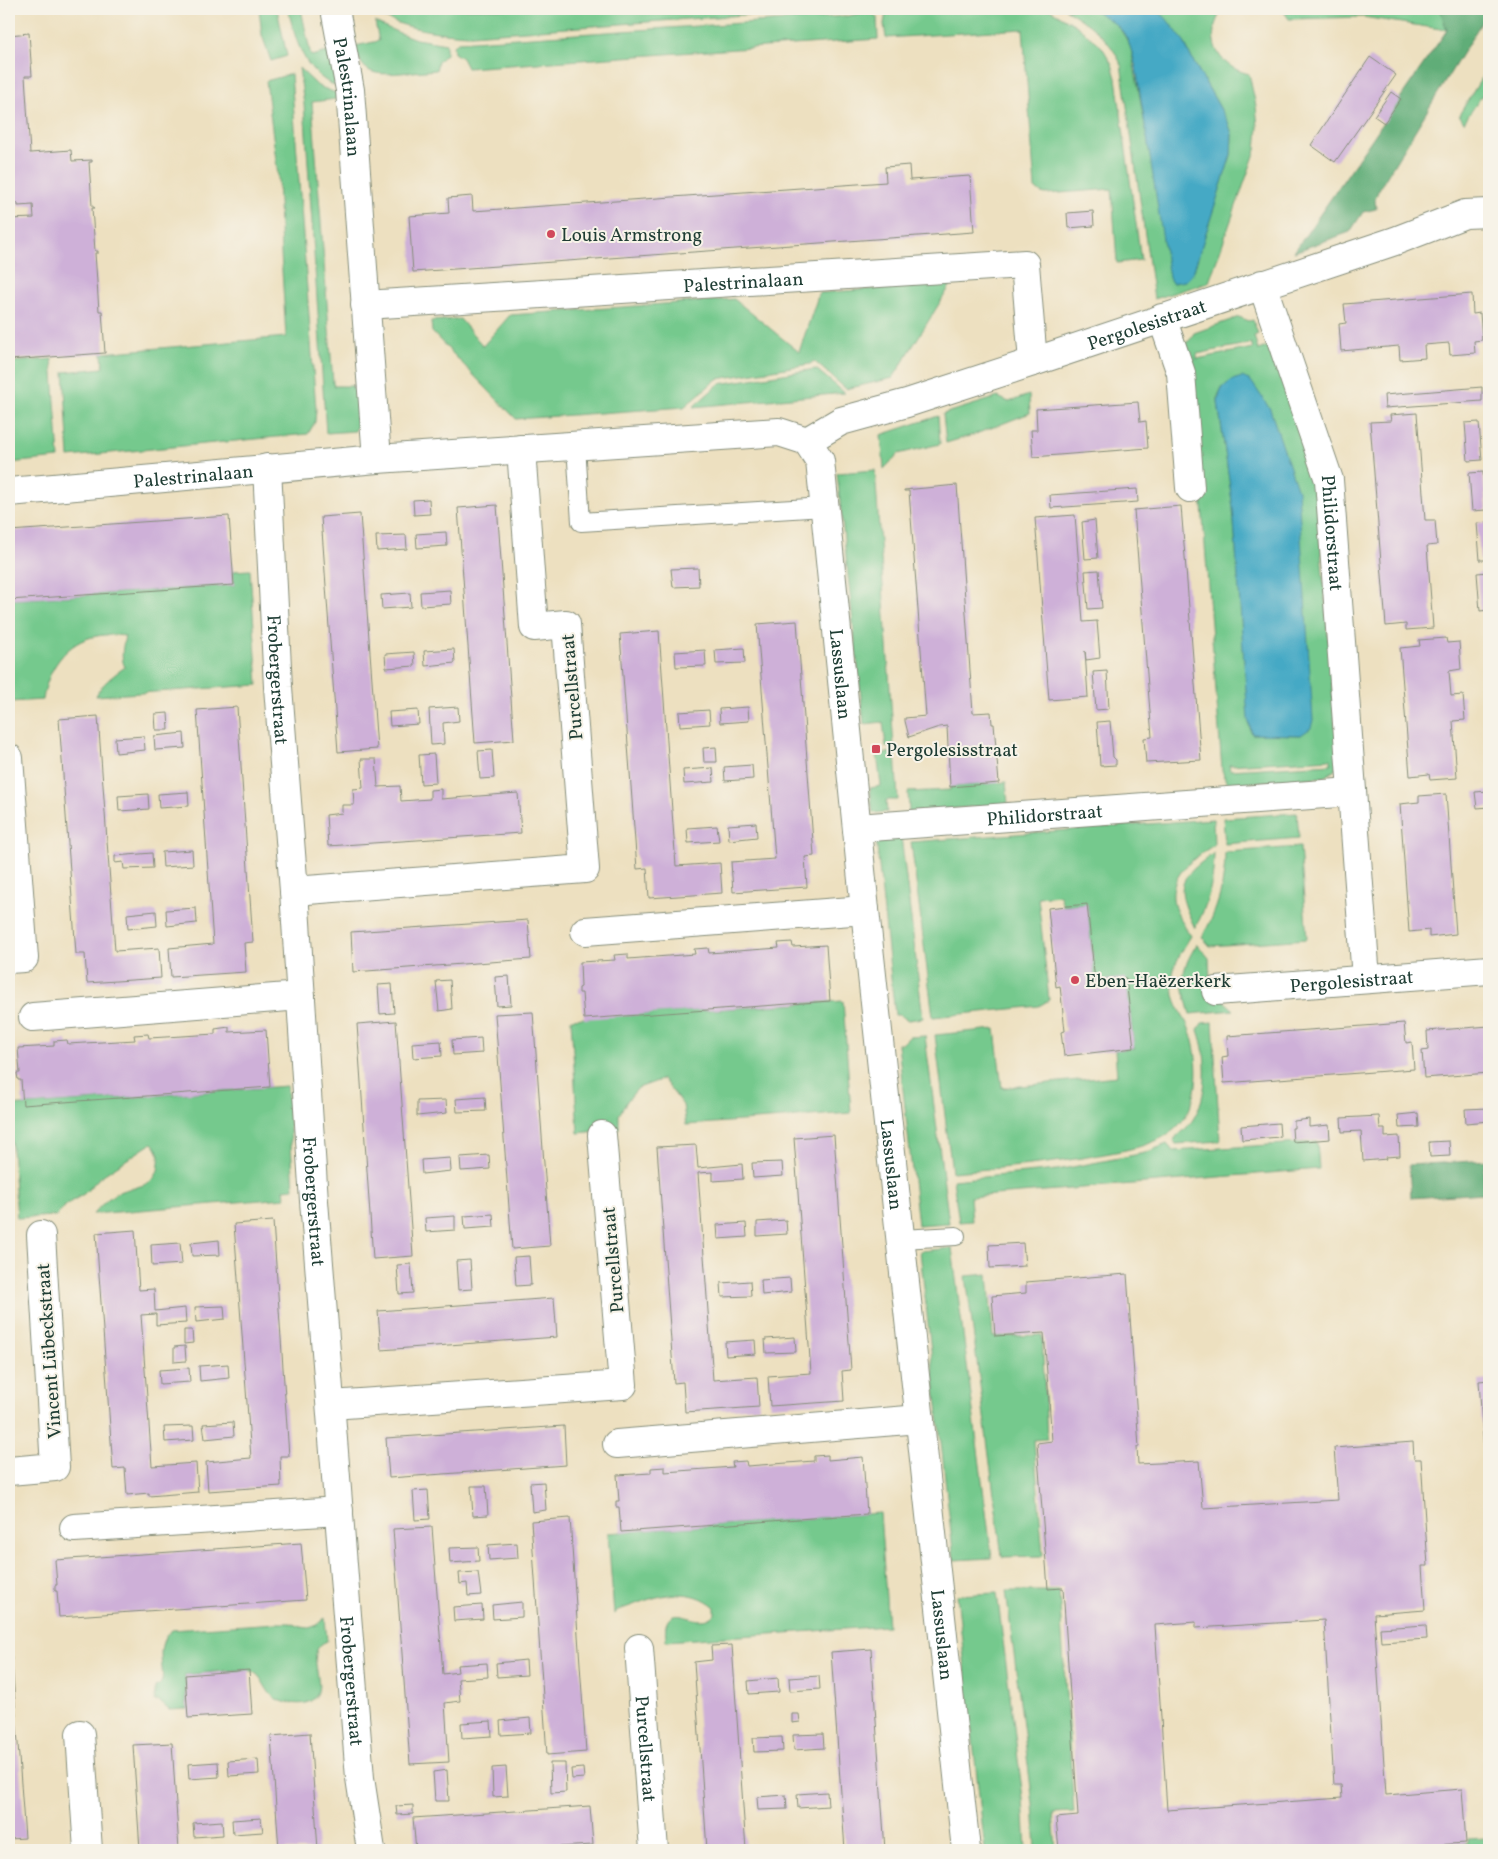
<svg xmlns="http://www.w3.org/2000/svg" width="1498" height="1859" viewBox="0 0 1498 1859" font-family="Vollkorn,serif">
<rect width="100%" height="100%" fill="#f7f3e8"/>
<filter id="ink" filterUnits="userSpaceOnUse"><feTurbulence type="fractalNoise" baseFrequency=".02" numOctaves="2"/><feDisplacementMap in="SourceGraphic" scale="10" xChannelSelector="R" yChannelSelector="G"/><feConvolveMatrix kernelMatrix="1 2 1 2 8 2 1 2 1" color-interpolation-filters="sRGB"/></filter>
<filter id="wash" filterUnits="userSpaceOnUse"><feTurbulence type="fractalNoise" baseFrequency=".0096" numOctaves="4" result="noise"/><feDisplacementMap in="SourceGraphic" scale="20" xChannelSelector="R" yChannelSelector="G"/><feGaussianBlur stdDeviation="1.12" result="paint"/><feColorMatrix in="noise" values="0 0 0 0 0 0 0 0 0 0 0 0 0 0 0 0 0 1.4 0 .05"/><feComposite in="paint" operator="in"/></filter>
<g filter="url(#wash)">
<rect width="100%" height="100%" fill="#ede0c0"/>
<path fill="#75c98d" stroke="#4a8360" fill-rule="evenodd" d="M259,9H277L287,56L271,61L262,35Z
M288,9H301L311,56L332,51L335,86C303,71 296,41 288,9Z
M372,9H824L471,35C444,34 392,28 372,9Z
M892,9H1049L1077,26L1102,47L1112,64L1116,78L1141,260L1117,263L1112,189L1046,194L1041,193L1035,188L1023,29L886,38L884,24L886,12Z
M1065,9C1073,9 1085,7 1093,10C1112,17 1124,31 1131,49L1174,283L1185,281L1193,273L1231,155L1232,134L1228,122L1192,59L1183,40L1153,9H1223C1203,37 1216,66 1249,74L1256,106L1258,127L1256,150L1209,282L1154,299L1121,64C1110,38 1088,23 1065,9Z
M1282,9H1440L1447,30L1363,17L1289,19Z
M870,12L877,17L878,39L467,68L462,58L454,53L453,46L458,42L847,16Z
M375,22L397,32L416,39L446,44V54L438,62L436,70C424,71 412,72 400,73C374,75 362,75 355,46L379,41Z
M1489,66V85L1464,122L1459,115Z
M299,68L318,86L336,93V99L312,102L333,383L334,386H357L359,421L355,431L326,433L304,104Z
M291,74L316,409L315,422L308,434L69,457L64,372L103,368L102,353L286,337L281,253L278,176L266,81Z
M952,283L893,378L846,389L814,361L810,364L717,379L684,407L516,419L432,332L431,321L460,319L483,346L510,315L734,299L799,352L819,293Z
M1239,317L1249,321L1253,320L1258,334L1254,336L1258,350L1270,346L1315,476L1338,761L1335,770L1324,777L1227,784L1222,770L1201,492L1185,343L1189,341L1194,333ZM1251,343L1253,348L1197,359V354ZM1222,387L1301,735L1252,734L1249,725L1233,508L1218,402V396ZM1331,759V764L1230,770L1229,765Z
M52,359L59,458L9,463V362Z
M816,369L845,393L693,407L719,384Z
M1029,395L1030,413L973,435L946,443L943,414L998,397L1009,402Z
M938,416L940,444L898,454L884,469L881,435Z
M875,470L894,747H886L883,722L864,724L837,473Z
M250,570L258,685L96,696C101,684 114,675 125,667C120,658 123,646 125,636C116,635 107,634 97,636C66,641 47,670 43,700L9,702V600L234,585L233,571Z
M895,752L898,800H886L887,812L873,813L870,788L881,786L877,754Z
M1006,782L1008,804L909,812L908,792L950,790V787Z
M1297,813L1299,838L1225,844L1223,818Z
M1213,819L1214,845C1192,859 1165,877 1175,908C1179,918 1185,927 1191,936C1176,960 1165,978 1178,1006C1184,1018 1190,1028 1193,1041C1200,1069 1199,1105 1177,1127C1157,1146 1126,1150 1099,1155C1051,1164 1002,1168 952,1172L935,1035L995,1029L1002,1088L1117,1076L1115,1050L1134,1048L1126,979L1095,981L1087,904L1063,906L1060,895L1038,897L1049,1000L1039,1006L933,1017L911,842Z
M901,836L923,1018L908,1020L899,1015H895L876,838Z
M1300,847L1307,939L1210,946L1202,937C1218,910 1225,883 1225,852Z
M1214,853C1214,880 1208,905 1195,928C1175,887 1176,880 1214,853Z
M1197,944L1209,958L1210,979L1225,1002L1234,1010L1190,1014C1181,983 1179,972 1197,944Z
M843,1001L851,1113L686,1125L683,1105L663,1079L638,1088L627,1101L619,1115V1129L578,1133L571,1019Z
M1213,1022L1220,1141L1176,1144L1173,1140C1180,1134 1187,1128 1192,1121C1209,1096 1208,1057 1198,1030L1202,1023Z
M925,1036L949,1223L918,1225L898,1044H902L909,1037Z
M287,1086L294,1188L284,1189L285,1198L93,1214C100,1207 108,1197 117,1193C132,1185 157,1190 159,1164C160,1155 158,1149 152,1143L100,1177L85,1193L65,1206L56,1216L17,1218L9,1106Z
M1317,1142L1319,1169L970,1197L972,1221L959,1222L953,1180L1057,1170L1145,1153L1167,1144L1173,1151Z
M952,1248L992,1558L954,1560L920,1251Z
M988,1274L993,1337L1042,1335L1047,1439L1034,1440L1043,1556L1002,1557L966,1276Z
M880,1513L888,1626L666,1641C666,1636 665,1630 666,1625C673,1601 700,1632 715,1614V1607C692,1587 663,1594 638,1603C629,1607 621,1608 614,1614L608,1533Z
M1006,1591H1059L1074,1812L1053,1813L1056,1850H1036L1033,1804Z
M997,1593L1023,1798L1026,1850H985L957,1595Z
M325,1618L327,1641C298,1652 337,1693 306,1703C302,1704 296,1704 291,1703C262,1701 268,1677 251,1671C242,1668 197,1674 185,1675L187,1709L169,1710L159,1701H155V1687C174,1683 148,1648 172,1630L276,1623H290L300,1627L309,1628L315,1626Z
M1489,1838V1850H1378L1468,1844V1839Z"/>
<path fill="#60ad78" stroke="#407556" d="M1440,9H1489V10L1378,191L1375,200L1376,209L1363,212L1350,232L1294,252L1447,30Z
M1489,1160V1167L1483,1168L1484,1193L1411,1198L1409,1165Z"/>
<path fill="#45a9c5" stroke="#32737c" d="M1092,9H1153L1165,17L1183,40L1192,59L1228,122L1232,134L1231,155L1193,273L1185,281L1172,283L1169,278L1136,68C1127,31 1124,28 1092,9Z
M1242,377L1251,381L1270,409L1298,491L1313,720L1311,728L1301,735L1252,734L1248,719L1233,508L1218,402C1219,387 1228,381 1242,377Z"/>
<g id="blocks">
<path fill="#ceb0d8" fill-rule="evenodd" d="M29,33L32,76H25L30,153L71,150L72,161L92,160V162H89L92,206L95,208H92L95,251H98V253H95L99,311H102L105,353L9,360V312L13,311L9,219L34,218L33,205L18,206V203L9,204V35Z
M1370,57L1396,75L1335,162L1311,145Z
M1391,92L1401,99L1384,123L1374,116Z
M909,165L910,180L970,176L974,232L413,272L409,216L449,213L448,198L472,196L473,211L886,182L885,167Z
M1093,211L1094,226L1068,228L1067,213Z
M1472,294L1473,314L1480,313L1482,340L1474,341L1475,353L1450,355L1449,343L1424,345L1425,358L1400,360L1399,346L1341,351L1339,324L1346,323L1344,304Z
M1482,387V401L1385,408L1384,395Z
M1138,402L1140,422L1146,421L1148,448L1033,457L1031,430H1037L1036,409Z
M1417,413L1425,520H1435L1437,545L1427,546L1433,628L1406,630V624L1386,626L1370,422L1391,421L1390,415Z
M1479,422L1482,460L1468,461L1465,423Z
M1483,472L1486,510L1472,511L1469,473Z
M957,485L973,713L991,712L992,724H994L999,783L950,787L947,726L939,727L909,737L905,721V718L926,716L909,491H904V490Z
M1137,489L1138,502L1051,508L1050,495Z
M429,499L430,514L414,515L413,500Z
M497,505L514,740L475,743L458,508Z
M1181,506L1201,760L1146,763L1144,738L1152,737L1134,510Z
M360,514L377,749L338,752L321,517Z
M1075,515L1083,622L1097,621L1100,658L1086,660L1085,651L1088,697L1049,700L1035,518Z
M229,516L234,585L9,600V531Z
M1095,520L1098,558L1085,559L1082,522Z
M1489,522V560H1480L1477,523Z
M446,532L447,546L417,548L416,534Z
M406,535L407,549L377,551L376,536Z
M698,568L699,586L673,587L671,569Z
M1099,570L1102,608L1088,609L1085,571Z
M1489,572V610L1480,611L1477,573Z
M450,590L451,604L421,606L420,592Z
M410,593L411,607L382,609L381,595Z
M797,621L814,856L805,857L807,887L733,892L731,862L775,859L757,624Z
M659,631L676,866L720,863L722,893L649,898L647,868L637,869L620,634Z
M1446,638L1447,643L1459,642L1461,669L1449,671L1451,696L1463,695L1465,720L1453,721L1457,778L1430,780L1429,774L1410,776L1400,648L1420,646L1419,640Z
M744,648L745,663L716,664L715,650Z
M454,649L455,663L425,666L424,651Z
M705,650L706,666L676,667L675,652Z
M414,652L415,666L386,668L385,654Z
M1107,671L1109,709L1096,710L1093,672Z
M237,707L253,942L244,943L246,972L171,977L169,948L213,944L197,710Z
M458,707L459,721L443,723L444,744L431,745L429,709Z
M748,707L749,721L720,723L719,709Z
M418,710L419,724L390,726L389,712Z
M709,710L710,724L680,726L679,712Z
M168,713L169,730H156L155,714Z
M98,716L115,951L159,948L161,978L87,983L85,954H76L59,719Z
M1110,721L1113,757L1116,760V765L1100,766L1097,722Z
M184,733L185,748L155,750L154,736Z
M144,736L145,750L116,753L115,738Z
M716,747L717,762H704L703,748Z
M492,750L494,778L480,779L478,751Z
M434,754L436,783L421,784L419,755Z
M361,759H376L378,787L400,786L401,801L430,799V790L441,789V799L518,793L521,833L328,846L326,815L342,813V805H354L353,789L363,788Z
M752,765L753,779L725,781L724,767Z
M713,768L714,782L684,784L683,770Z
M1489,791V807L1477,808L1475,792Z
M188,792L189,806L159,808L158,794Z
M148,794L149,809L119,811L118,796Z
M1446,794L1456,934L1429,937V930L1409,932L1400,804L1419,802V796Z
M756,823L757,837L729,840L728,825Z
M717,826L719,841L688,843L687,828Z
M192,850L193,865L163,867L162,852Z
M152,853L153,868L124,869L123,862L115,863V856Z
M1087,904L1095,981L1126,978L1134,1048L1064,1056L1061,1032L1065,1031L1060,986L1056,987L1048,908Z
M196,908L197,923L167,926L166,910Z
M156,911L157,926L128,929L127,914Z
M528,920L531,959L353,972L351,932Z
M792,942L793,947L826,945L830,1001L584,1019L582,993H579V988L581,987L580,962L615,960L614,955L628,954V959L695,954L694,949L708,948L709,953L779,948L778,943Z
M509,976L511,1005L497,1006L495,977Z
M450,980L452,1009L439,1011L436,981Z
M392,984L394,1013L380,1014L378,985Z
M533,1012L550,1246L512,1249L495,1014Z
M396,1021L413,1256L373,1259L357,1024Z
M1404,1023L1406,1043L1412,1042L1414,1069L1224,1083L1222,1057L1228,1056L1227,1036Z
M1489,1026V1073L1424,1078L1422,1051L1428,1050L1427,1031Z
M229,1027V1032L266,1030L270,1087L23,1105L21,1080H18L17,1073H20L18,1048L54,1046V1041L67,1040L68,1044L135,1040L134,1035L148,1034L149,1038L215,1034V1029Z
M481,1038L482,1053L453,1055L452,1040Z
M441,1041L442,1056L413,1058L412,1043Z
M485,1097L486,1111L457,1112L456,1099Z
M446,1100L447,1113L417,1116V1101Z
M1489,1108V1121L1466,1123L1465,1109Z
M1418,1113L1419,1127L1399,1128L1398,1115Z
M1379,1116L1380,1129H1385V1137L1399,1136L1400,1156L1386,1157L1387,1159L1363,1161L1361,1131L1342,1132L1341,1118Z
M1309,1119V1127L1329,1125L1330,1139L1293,1142L1292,1128H1294V1121Z
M1279,1123L1280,1137L1242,1140L1241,1126Z
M834,1135L851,1370L842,1371L844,1401L770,1406L768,1376L811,1373L794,1138Z
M1449,1141L1450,1156L1430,1157L1429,1142Z
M696,1145L698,1168L742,1164L743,1179L713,1181V1172L698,1173L713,1380L757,1377L759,1407L685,1412L683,1382L674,1383L657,1147Z
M489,1155L490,1169L461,1171L460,1157Z
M450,1158L451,1171L422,1174L421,1160Z
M782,1162L783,1176L753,1178L752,1163Z
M493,1214L494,1227L465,1229L464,1216Z
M455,1216V1230L426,1232L425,1218Z
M786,1220L787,1234L757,1236V1222Z
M273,1221L289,1456H280L281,1486L208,1491L206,1462L251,1458L234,1224Z
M746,1223L747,1237L718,1239L717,1225Z
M135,1230L139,1290L154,1289L155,1311L185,1308L186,1323L156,1325V1314L141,1315L152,1466L196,1463L198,1492L149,1496V1493L127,1495L125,1468L113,1469L96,1233Z
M219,1240L220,1255L192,1256L191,1243Z
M180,1243L182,1264L152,1266L151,1245Z
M1023,1243L1025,1266L990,1268L989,1245Z
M529,1256L531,1285L516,1286L514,1257Z
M470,1260L472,1289L458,1290L456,1261Z
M411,1264L413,1293L399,1294L397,1265Z
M1127,1274L1139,1447H1137L1138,1464L1199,1461L1203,1508L1338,1500L1334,1448L1413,1442L1414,1459H1421L1428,1566H1422L1425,1610L1374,1614L1386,1795L1462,1789L1466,1843L1357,1850H1059L1056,1818L1078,1816L1063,1588L1048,1589L1037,1443L1052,1441L1044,1333L995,1336L992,1296L1026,1293V1282ZM1324,1620L1334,1785H1341L1342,1798L1167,1810L1155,1625L1196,1622V1628Z
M790,1278L791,1292L762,1295L761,1280Z
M750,1281L751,1296L722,1297L721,1283Z
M554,1298L557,1337L381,1350L378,1311Z
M224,1306L225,1319L196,1322L195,1307Z
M184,1330H192L193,1343L184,1344Z
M795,1337L796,1352L766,1353L765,1339Z
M755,1340L756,1354L726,1356L725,1342Z
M185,1346L186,1361L174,1362V1347Z
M228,1364L229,1378L200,1381L199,1366Z
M189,1368L190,1382L160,1384L159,1370Z
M1489,1380V1508H1488L1479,1381Z
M233,1422L234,1436L205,1439L203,1424Z
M193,1426L194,1440L165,1442L164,1427Z
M564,1426L566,1465L389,1478L386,1438Z
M828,1455V1460L863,1457L867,1514L621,1532L619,1507H616V1501H619L617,1475L651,1473V1468L665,1467V1472L733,1467L732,1462L746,1461L747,1466L814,1461V1456Z
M544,1482L546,1510L532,1512L530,1483Z
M471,1486H486L488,1515L473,1516Z
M428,1490L430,1519L415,1520L413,1491Z
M570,1518L586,1752L547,1755L531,1521Z
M432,1527L443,1674L458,1672L457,1665L487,1663L488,1677L458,1679L460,1701L445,1703L449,1762L410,1764L393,1529Z
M301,1543L306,1600L59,1617L57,1591H55V1585H57L55,1560Z
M517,1543L518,1558L489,1560L488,1545Z
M478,1547L479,1561L450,1563L449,1548Z
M478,1572L481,1595L468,1596L467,1583L460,1584L459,1573Z
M522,1602V1617L493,1619L492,1605Z
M482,1605L483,1619L454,1621L453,1607Z
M1426,1625L1427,1639L1381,1642L1380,1628Z
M9,1635H10L25,1838L9,1839Z
M732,1645L746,1850H707L694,1662L712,1660L711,1646Z
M871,1649L885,1850H845L831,1652Z
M526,1660L527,1675L497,1677L496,1663Z
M249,1670L252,1714L188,1718L185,1675Z
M819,1676L820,1689L790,1691L789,1678Z
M778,1678L779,1692L749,1694L748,1681Z
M792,1714H799L800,1722L792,1723Z
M530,1718L531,1733L501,1735L500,1721Z
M491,1721L492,1736L462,1738L461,1723Z
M310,1733L318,1850H279L271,1736Z
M823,1734L824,1748L794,1750L793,1735Z
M782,1737L783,1751L754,1752L753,1738Z
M172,1743L179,1850H140L133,1745Z
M258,1759L259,1774L229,1776L228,1761Z
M218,1762L219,1777L189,1779L188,1764Z
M550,1763H565L566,1792L551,1793Z
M506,1767L508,1796L493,1797L492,1768Z
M583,1768L584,1778L572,1779L571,1769Z
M447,1770L449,1801H435L433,1772Z
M827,1792L828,1806L798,1808L797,1794Z
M786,1795L787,1809L758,1810L757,1797Z
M413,1805V1814L397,1815L396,1806Z
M590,1806L593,1845L507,1850H416L413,1818Z
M261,1818L263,1832L233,1834L232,1820Z
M222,1821L223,1835L194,1837L193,1823Z"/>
</g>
</g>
<g filter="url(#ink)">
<use href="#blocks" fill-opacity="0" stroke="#868e7a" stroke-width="1"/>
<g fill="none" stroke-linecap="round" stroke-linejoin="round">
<defs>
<path id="lane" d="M576,446L581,522L825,507
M901,1239L956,1236"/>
<g id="street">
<path id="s1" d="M335,9L350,90L377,459"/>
<path id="s2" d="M1262,284L1329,480L1366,979"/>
<path id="s3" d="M365,305L1025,264L1033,362"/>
<path d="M1162,318L1181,373L1190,488"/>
<path id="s4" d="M807,441L820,461L865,910L966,1850"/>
<path id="s5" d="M807,441L841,421L907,403L1033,362L1395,241L1465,214L1489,213"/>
<path id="s6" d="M267,468L278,687L294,891L314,1201L360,1778L371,1850"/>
<path id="s7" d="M9,492L377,459L779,432L807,441"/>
<path d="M9,758L24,958L9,959"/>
<path id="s8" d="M857,828L1352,792"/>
<path d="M294,891L585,869L566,624L534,627L521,449"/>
<path d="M585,931L865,910"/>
<path id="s9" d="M1216,991L1489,970"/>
<path d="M33,1017L301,996"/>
<path d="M331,1405L623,1385L602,1135"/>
<path d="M617,1444L920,1419"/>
<path d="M9,1471L55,1467L41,1235"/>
<path d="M74,1528L339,1511"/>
<path id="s10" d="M639,1648L654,1850"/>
<path d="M80,1734L88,1850"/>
</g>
</defs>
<use href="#lane" stroke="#868e7a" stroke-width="20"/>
<use href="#street" stroke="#868e7a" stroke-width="30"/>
<use href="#lane" stroke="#fff" stroke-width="18"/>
<use href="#street" stroke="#fff" stroke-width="28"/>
</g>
</g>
<g fill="#d1495b" stroke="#f7f3e8" stroke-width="2">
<circle cx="551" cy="234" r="5"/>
<rect x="871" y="744" width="10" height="10" rx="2.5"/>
<circle cx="1075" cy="980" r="5"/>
</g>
<g text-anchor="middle" stroke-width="4" stroke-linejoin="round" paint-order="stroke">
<g font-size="19" fill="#1f3d34" stroke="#f7f3e8">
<text dy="7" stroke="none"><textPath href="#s1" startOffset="89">Palestrinalaan</textPath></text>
<text dy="7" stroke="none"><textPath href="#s3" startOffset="379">Palestrinalaan</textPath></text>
<text dy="7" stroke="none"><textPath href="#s5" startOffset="360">Pergolesistraat</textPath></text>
<text dy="7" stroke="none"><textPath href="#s7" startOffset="185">Palestrinalaan</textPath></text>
<text dy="7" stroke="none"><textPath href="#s2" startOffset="260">Philidorstraat</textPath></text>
<text dy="7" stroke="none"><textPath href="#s4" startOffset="238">Lassuslaan</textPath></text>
<text dy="7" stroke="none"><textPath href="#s6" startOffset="212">Frobergerstraat</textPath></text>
<text transform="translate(571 687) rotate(-95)" y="7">Purcellstraat</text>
<text dy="7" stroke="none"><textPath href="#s8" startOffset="188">Philidorstraat</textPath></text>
<text dy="7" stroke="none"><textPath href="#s9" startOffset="136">Pergolesistraat</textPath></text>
<text dy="7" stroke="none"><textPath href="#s4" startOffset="731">Lassuslaan</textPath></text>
<text dy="7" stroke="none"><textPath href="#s6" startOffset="735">Frobergerstraat</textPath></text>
<text transform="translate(612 1260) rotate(-95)" y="7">Purcellstraat</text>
<text transform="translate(48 1351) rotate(-94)" y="7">Vincent Lübeckstraat</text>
<text dy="7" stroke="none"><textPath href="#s4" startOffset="1204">Lassuslaan</textPath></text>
<text dy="7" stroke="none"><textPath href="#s6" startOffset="1216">Frobergerstraat</textPath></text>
<text dy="7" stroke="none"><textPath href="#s10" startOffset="101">Purcellstraat</textPath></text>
</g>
<g font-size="19" fill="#1f3d34" stroke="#f7f3e8" text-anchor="start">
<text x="561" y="241">Louis Armstrong</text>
<text x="886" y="756">Pergolesisstraat</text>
<text x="1085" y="987">Eben-Haëzerkerk</text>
</g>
</g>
<rect width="1498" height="1859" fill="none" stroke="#f7f3e8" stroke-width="30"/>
</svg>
